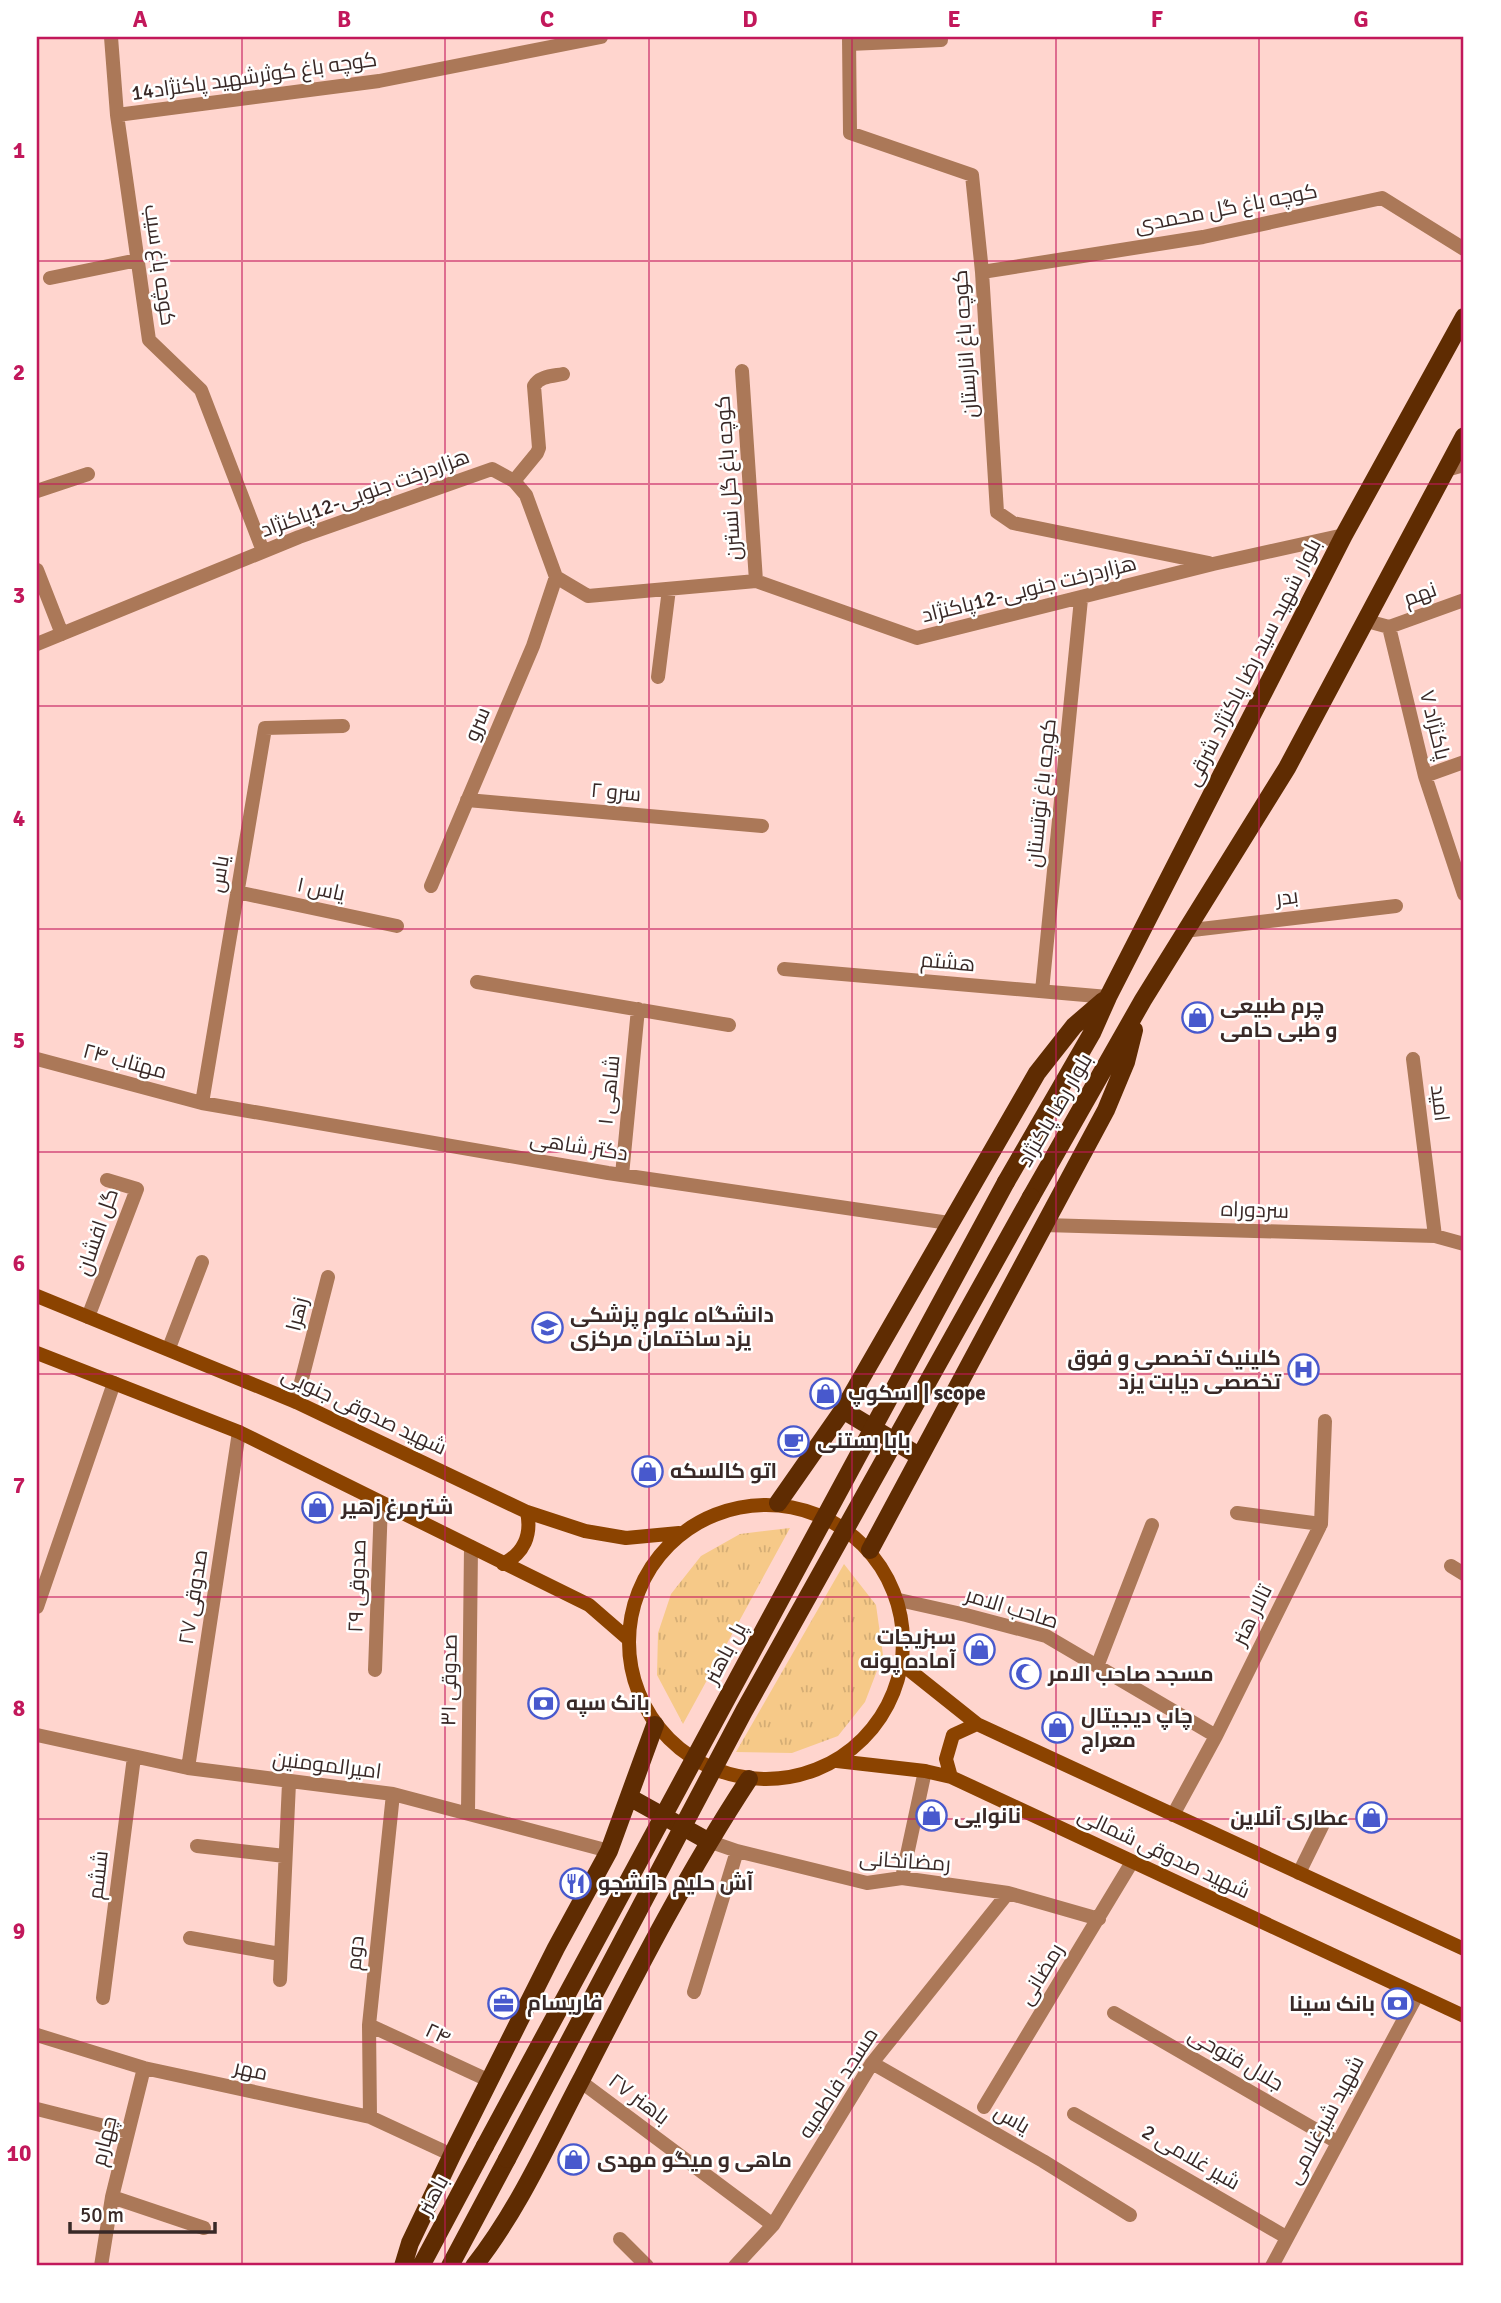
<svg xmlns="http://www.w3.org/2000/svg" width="1501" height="2303" viewBox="0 0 1501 2303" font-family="Signika,Cairo,sans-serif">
<defs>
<pattern id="grass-tufts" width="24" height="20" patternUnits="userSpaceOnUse" patternTransform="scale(1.75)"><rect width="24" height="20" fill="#f6c988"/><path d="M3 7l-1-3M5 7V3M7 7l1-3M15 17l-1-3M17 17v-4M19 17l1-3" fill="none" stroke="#d4ad75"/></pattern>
</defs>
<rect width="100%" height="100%" fill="#ffd5ce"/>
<path fill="url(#grass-tufts)" d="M790,1528L683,1724L657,1675L658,1633L671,1594L701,1556L740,1534Z
M844,1564L876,1605L883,1655L865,1702L838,1736L792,1753L736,1752Z"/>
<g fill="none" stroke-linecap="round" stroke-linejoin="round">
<path stroke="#ab7858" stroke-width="14" d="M111,37L117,115L149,340L201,390L263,551
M849,37L850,133L972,175L982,272L997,512L1013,523L1209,563
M849,44L941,40
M117,115L379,81L601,37
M982,272L1203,237L1382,198L1464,249
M50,278L138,260
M742,371L756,581
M1446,470L1464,465
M514,481L537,453L539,448L534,386C539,376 553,376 563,374
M37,491L88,474
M37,570L62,634
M1367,621L1389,627L1425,776L1464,894
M1389,627L1464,600
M37,644L299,537L492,469L514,481L526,495L556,577L588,596L756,581L917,638L1213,564L1344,535
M658,677L669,589
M1425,776L1464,762
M467,800L762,826
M431,886L533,646L556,577
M237,892L397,926
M1184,931L1396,906
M784,969L1108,997
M477,982L729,1025
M1042,991L1081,599
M37,1059L202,1103L608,1173L949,1223
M1413,1059L1435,1236
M202,1103L265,728L343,726
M622,1175L638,1009
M1044,1225L1435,1236L1464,1244
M88,1317L137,1189L107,1180
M169,1348L202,1262
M296,1402L328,1277
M1237,1513L1321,1524
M1451,1566L1464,1574
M899,1600L966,1615L1046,1636L1216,1736
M37,1607L114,1383
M1098,1664L1152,1525
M375,1670L381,1503
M37,1735L188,1768L393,1794L609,1851
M188,1768L239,1432
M468,1812L471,1547
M1173,1815L1216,1736L1321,1524L1325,1421
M708,1841L737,1851L867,1883L902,1878L1008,1893L1099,1919
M197,1846L285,1856
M1299,1873L1326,1818
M902,1878L925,1771
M190,1938L280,1954
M280,1980L289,1783
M694,1992L737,1851
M103,1998L134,1757
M1114,2013L1337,2142
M369,2025L490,2081
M37,2035L144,2068L370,2117L452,2155
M872,2063L1043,2161L1130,2215
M580,2081L773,2225
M984,2107L1132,1862
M37,2109L128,2132
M1074,2114L1286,2237
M370,2117L369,2025L393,1794
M112,2197L204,2228
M620,2239L647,2266
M101,2266L112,2197L144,2068
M735,2266L773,2225L872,2063L1008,1893
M1272,2266L1417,1995"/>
<path stroke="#8b4300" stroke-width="14" d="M37,1296L296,1402L527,1512L585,1531L626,1538L679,1533
M37,1353L239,1432L589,1605L627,1638
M629 1642a137 137 0 1 1 274 0a137 137 0 1 1-274 0Z
M503,1564C524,1553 532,1535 527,1512
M903,1665L977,1724L1464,1949
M837,1761L925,1771L951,1777L1464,2016
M951,1777L946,1759L953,1735L977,1724"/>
<path stroke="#5f2c02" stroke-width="18" d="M1006,1182L1092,1033L1108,997L1344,535L1464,317
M1031,1197L1143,1000L1287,768L1464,436
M843,1410L919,1456
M778,1503L843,1410L1037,1073L1074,1026L1103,1001
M870,1550L1106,1110L1126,1062L1134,1030
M629,1797L708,1841
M403,2266L410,2243L452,2155L556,1948L609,1851L655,1725
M421,2266L485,2146
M450,2266L507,2159
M474,2266C517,2212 548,2143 580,2082C633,1979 685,1876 749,1779"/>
<path stroke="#5f2c02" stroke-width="18" d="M485,2146L1006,1182
M507,2159L744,1711L1031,1197"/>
</g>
<path fill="none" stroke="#c2185b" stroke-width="2" stroke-opacity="0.55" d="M242,37V2266M445,37V2266M649,37V2266M852,37V2266M1056,37V2266M1259,37V2266M37,261H1464M37,484H1464M37,706H1464M37,929H1464M37,1152H1464M37,1374H1464M37,1597H1464M37,1819H1464M37,2042H1464"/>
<defs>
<symbol id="shop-ring" viewBox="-11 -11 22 22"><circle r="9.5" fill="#fff" stroke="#4859cd" stroke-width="1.5"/><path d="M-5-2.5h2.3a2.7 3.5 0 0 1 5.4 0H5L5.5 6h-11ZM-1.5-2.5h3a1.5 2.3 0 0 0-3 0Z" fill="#4859cd"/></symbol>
<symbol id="university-ring" viewBox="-11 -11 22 22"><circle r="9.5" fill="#fff" stroke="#4859cd" stroke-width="1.5"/><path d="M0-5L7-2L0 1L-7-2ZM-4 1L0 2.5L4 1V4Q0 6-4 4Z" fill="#4859cd"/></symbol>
<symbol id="hospital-ring" viewBox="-11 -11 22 22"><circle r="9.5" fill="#fff" stroke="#4859cd" stroke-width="1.5"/><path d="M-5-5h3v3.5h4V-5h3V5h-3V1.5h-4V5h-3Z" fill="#4859cd"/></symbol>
<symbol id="cafe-ring" viewBox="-11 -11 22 22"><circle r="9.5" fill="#fff" stroke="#4859cd" stroke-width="1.5"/><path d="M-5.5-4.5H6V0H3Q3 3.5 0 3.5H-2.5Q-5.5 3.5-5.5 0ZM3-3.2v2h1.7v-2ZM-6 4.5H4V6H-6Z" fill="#4859cd"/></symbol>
<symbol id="mosque-ring" viewBox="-11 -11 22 22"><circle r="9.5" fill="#fff" stroke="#4859cd" stroke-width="1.5"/><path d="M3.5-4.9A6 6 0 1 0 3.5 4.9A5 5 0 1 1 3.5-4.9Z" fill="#4859cd"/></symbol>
<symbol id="bank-ring" viewBox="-11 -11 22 22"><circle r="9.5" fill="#fff" stroke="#4859cd" stroke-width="1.5"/><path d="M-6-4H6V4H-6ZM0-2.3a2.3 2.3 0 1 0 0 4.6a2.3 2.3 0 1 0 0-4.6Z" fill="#4859cd"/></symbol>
<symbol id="restaurant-ring" viewBox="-11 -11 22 22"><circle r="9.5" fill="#fff" stroke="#4859cd" stroke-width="1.5"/><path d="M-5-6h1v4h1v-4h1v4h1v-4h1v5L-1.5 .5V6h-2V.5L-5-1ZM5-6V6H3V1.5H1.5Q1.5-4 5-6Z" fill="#4859cd"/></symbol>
<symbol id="office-ring" viewBox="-11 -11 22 22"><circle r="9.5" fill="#fff" stroke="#4859cd" stroke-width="1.5"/><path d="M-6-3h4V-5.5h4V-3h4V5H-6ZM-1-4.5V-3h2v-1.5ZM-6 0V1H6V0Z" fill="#4859cd"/></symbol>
</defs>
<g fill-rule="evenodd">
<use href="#shop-ring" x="1180" y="1000" width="35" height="35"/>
<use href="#university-ring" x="530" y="1310" width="35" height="35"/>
<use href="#hospital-ring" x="1286" y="1352" width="35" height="35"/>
<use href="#shop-ring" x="808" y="1376" width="35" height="35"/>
<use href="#cafe-ring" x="776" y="1424" width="35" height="35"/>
<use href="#shop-ring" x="630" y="1454" width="35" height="35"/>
<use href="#shop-ring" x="300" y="1490" width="35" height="35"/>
<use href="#shop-ring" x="962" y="1632" width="35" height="35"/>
<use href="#mosque-ring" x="1008" y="1656" width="35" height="35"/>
<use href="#bank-ring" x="526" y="1686" width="35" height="35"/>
<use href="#shop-ring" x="1040" y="1710" width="35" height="35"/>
<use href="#shop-ring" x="914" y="1798" width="35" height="35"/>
<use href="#shop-ring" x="1354" y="1800" width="35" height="35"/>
<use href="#restaurant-ring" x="558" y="1866" width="35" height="35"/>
<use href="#office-ring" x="486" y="1986" width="35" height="35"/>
<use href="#bank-ring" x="1380" y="1986" width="35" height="35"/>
<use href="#shop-ring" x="556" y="2142" width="35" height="35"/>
</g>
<g text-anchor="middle" stroke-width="5" stroke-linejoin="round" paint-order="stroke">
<g font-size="21" fill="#392927" stroke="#fff">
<text transform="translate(254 76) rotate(-8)" y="7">کوچه باغ کوثرشهید پاکنژاد14</text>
<text transform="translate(1226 208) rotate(-11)" y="7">کوچه باغ گل محمدی</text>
<text transform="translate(160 265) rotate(82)" y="7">کوچه باغ سیب</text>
<text transform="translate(965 344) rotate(-94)" y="7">کوچه باغ انارستان</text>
<text transform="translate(728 478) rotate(-94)" y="7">کوچه باغ گل نسترن</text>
<text transform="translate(365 493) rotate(-20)" y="7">هزاردرخت جنوبی-12پاکنژاد</text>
<text transform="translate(1029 589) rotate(-14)" y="7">هزاردرخت جنوبی-12پاکنژاد</text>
<text transform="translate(1420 594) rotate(-20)" y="7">نهم</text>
<text transform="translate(1253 662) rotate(-63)" y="7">بلوار شهید سید رضا پاکنژاد شرقی</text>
<text transform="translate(477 724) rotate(-67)" y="7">سرو</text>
<text transform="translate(1435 725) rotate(76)" y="7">پاکنژاد ۷</text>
<text transform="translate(616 792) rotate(5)" y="7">سرو ۲</text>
<text transform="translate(1041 793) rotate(-84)" y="7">کوچه باغ توتستان</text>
<text transform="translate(219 874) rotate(-81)" y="7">یاس</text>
<text transform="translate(321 889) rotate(12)" y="7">یاس ۱</text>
<text transform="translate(1287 897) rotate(-7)" y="7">بدر</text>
<text transform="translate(948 962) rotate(5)" y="7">هشتم</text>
<text transform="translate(125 1061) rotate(15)" y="7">مهتاب ۲۴</text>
<text transform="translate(609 1090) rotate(-84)" y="7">شاهی ۱</text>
<text transform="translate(1440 1103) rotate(83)" y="7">امید</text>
<text transform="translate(1055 1110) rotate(-60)" y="7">بلوار رضا پاکنژاد</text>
<text transform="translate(579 1146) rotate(9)" y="7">دکتر شاهی</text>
<text transform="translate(1255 1210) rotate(2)" y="7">سردوراه</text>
<text transform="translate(97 1232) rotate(-71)" y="7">گل افشان</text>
<text transform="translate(297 1314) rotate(-76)" y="7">زهرا</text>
<text transform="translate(364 1411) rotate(25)" y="7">شهید صدوقی جنوبی</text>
<text transform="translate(357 1586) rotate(-88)" y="7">صدوقی ۲۹</text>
<text transform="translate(193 1597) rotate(-81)" y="7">صدوقی ۲۷</text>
<text transform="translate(1012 1608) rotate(17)" y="7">صاحب الامر</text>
<text transform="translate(1252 1615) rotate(-64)" y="7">تالار هنر</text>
<text transform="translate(725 1653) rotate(-62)" y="7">پل باهنر</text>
<text transform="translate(449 1680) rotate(-89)" y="7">صدوقی ۳۱</text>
<text transform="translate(327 1765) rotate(7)" y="7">امیرالمومنین</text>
<text transform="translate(1164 1853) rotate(25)" y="7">شهید صدوقی شمالی</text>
<text transform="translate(905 1861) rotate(4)" y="7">رمضانخانی</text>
<text transform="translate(98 1875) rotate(-83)" y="7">ششم</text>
<text transform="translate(355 1953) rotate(-84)" y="7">دوم</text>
<text transform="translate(1041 1974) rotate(-59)" y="7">رمضانی</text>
<text transform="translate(438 2034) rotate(25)" y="7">۲۴</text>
<text transform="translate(1236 2059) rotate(30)" y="7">جلال فتوحی</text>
<text transform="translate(251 2070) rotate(12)" y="7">مهر</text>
<text transform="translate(838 2083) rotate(-57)" y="7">مسجد فاطمیه</text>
<text transform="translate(639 2099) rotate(37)" y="7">باهنر ۲۷</text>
<text transform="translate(1012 2119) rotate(30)" y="7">یاس</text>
<text transform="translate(1325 2120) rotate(-62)" y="7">شهید شیرغلامی</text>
<text transform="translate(104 2141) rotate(-76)" y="7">چهارم</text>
<text transform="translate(1191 2157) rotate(30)" y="7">شیر غلامی 2</text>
<text transform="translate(433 2195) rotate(-62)" y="7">باهنر</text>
</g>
<g font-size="21" font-weight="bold" fill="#392927" stroke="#fff" text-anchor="start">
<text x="1220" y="1013">چرم طبیعی<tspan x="1220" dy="24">و طبی حامی</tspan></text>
<text x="570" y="1322">دانشگاه علوم پزشکی<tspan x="570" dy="24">یزد ساختمان مرکزی</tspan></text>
<text x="1281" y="1365" text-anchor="end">کلینیک تخصصی و فوق<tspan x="1281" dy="24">تخصصی دیابت یزد</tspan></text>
<text x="848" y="1400">اسکوپ | scope</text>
<text x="817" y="1448">بابا بستنی</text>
<text x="670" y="1478">اتو کالسکه</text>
<text x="341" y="1514">شترمرغ زهیر</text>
<text x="956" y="1644" text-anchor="end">سبزیجات<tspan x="956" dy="24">آماده پونه</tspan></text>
<text x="1048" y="1681">مسجد صاحب الامر</text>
<text x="566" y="1710">بانک سپه</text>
<text x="1081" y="1723">چاپ دیجیتال<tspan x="1081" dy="24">معراج</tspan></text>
<text x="954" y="1823">نانوایی</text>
<text x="1349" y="1825" text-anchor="end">عطاری آنلاین</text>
<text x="598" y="1890">آش حلیم دانشجو</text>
<text x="527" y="2010">فاریسام</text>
<text x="1375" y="2011" text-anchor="end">بانک سینا</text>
<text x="597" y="2167">ماهی و میگو مهدی</text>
</g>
</g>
<rect width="1501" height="2303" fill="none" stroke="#ffffff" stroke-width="77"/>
<path d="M70 2222v10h145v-10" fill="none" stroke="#392927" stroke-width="3.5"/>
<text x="80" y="2222" font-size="21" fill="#392927" stroke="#ffffff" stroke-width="5" paint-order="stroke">50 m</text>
<rect x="38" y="38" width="1424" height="2226" fill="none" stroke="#c2185b" stroke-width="2.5"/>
<g font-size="23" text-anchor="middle" font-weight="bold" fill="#c2185b">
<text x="140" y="27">A</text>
<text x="344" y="27">B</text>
<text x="547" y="27">C</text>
<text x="750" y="27">D</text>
<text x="954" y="27">E</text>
<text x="1157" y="27">F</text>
<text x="1361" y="27">G</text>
<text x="19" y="158">1</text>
<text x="19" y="380">2</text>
<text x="19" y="603">3</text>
<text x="19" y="826">4</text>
<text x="19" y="1048">5</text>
<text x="19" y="1271">6</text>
<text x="19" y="1493">7</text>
<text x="19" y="1716">8</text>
<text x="19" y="1939">9</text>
<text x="19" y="2161">10</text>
</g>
</svg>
